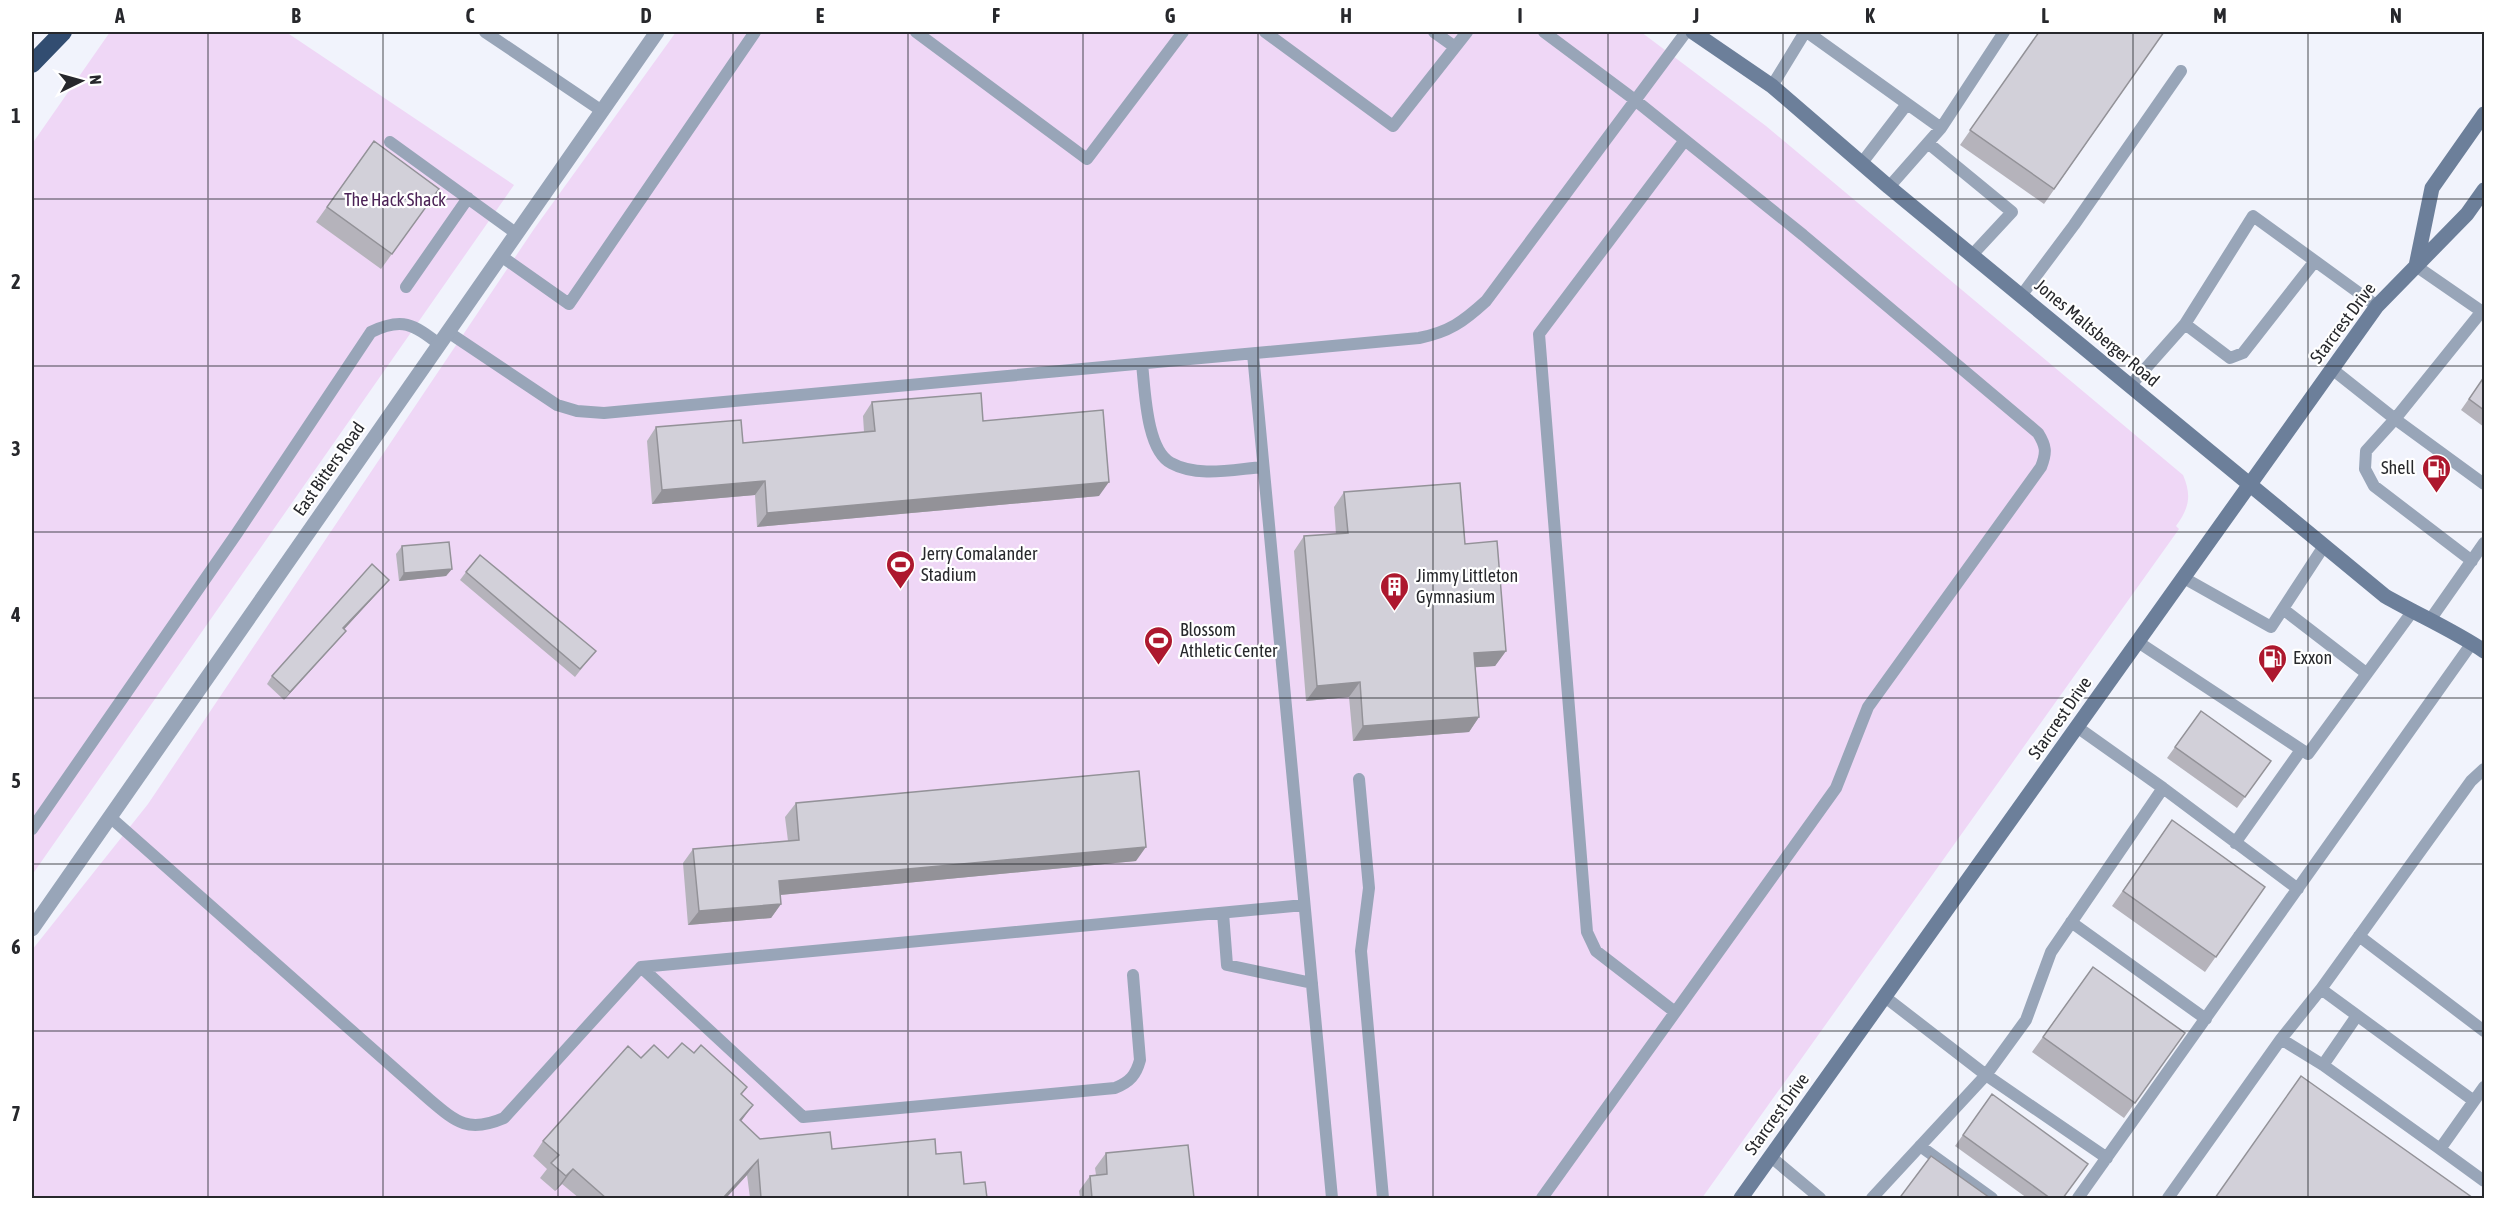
<svg xmlns="http://www.w3.org/2000/svg" width="2516" height="1230" viewBox="0 0 2516 1230" font-family="'Asap Condensed',sans-serif">
<rect width="100%" height="100%" fill="#f1f3fc"/>
<path fill="#efd7f6" d="M110,32H286L514,185L32,875V144Z
M676,32H1641L1766,126L2183,475C2192,496 2189,508 2176,526L2179,529L1702,1198H32V950L148,804L534,229Z"/>
<g fill="none" stroke-linecap="round" stroke-linejoin="round">
<path stroke="#98a5b8" stroke-width="12" d="M485,32L602,111
M916,32L1087,159L1183,32
M1265,32L1393,126L1467,32
M1434,32L1455,47
M1807,32L1941,128L2004,32
M1772,86L1805,32
M390,142L517,234
M1928,143L2012,212L1972,255
M1861,164L1907,104
M1889,187L1941,128
M501,256L569,304L755,32
M2416,266L2484,313
M406,287L468,198
M2021,296L2074,225L2181,71
M2185,324L2230,358L2243,353L2315,261
M448,332L557,405L577,411L604,413L1419,338C1449,332 1463,322 1486,301L1686,32
M1253,354L1332,1198
M1142,364C1145,389 1146,450 1171,463C1198,478 1235,469 1263,467
M2332,369L2395,419L2484,484
M2130,386L2185,324L2253,216L2377,306
M2472,561L2374,486L2365,469L2366,451L2395,419L2482,311
M2184,578L2271,627L2324,546
M2283,609L2366,673
M2430,620L2484,543
M2138,642L2308,754L2412,612
M2077,727L2163,788L2051,952L2026,1020L1986,1075L2107,1158
M2484,769L2471,781L2321,989L2474,1101L2440,1149L2484,1181
M1359,779L1369,888L1361,951L1383,1198
M2163,788L2298,889
M110,817L430,1100C457,1123 469,1133 504,1118L641,967L1304,905
M32,829L237,533L371,332C402,317 413,324 439,344
M2235,843L2301,750
M1223,913L1227,965L1312,983
M2071,922L2206,1019
M2359,936L2484,1031
M641,967L803,1117L1115,1088C1130,1082 1136,1075 1140,1060L1133,975
M1675,1012L1596,951L1587,932L1539,334L1685,140
M2281,1039L2321,989
M2323,1065L2356,1017
M2474,1101L2484,1087
M1920,1146L1992,1198
M1771,1157L1820,1198
M1542,1198L1836,788L1868,707L2041,467C2047,452 2046,446 2038,433L1803,235L1635,100L1544,32
M1872,1198L1986,1075L1885,997
M2078,1198L2472,643
M2168,1198L2281,1039L2323,1065L2440,1149"/>
<path stroke="#98a5b8" stroke-width="15" d="M32,929L657,32"/>
<path stroke="#6c7f9a" stroke-width="15" d="M1693,32L1772,86L1889,187L2385,596C2418,615 2453,630 2484,651
M2416,266L2432,188L2484,114
M1741,1198L2377,306L2467,214L2484,190"/>
<path stroke="#324d71" stroke-width="18" d="M32,64L63,32"/>
</g>
<path fill="#b5b3bb" d="M2039,32H2164L2044,204L1960,145Z
M374,141L439,189L381,269L316,222Z
M2484,377V427L2461,410Z
M872,402L983,421L1099,496L757,527L755,495L652,504L647,441L656,427L743,443L864,432L863,416Z
M1344,492L1465,544L1506,651L1495,666L1475,667L1479,717L1469,732L1353,741L1349,697L1306,701L1294,551L1304,536L1336,534L1334,507Z
M402,546L452,569L446,576L399,581L396,554Z
M466,572L590,658L575,677L460,580Z
M389,580L383,587L344,629L346,631L340,638L284,700L267,684L272,676Z
M2201,711L2271,761L2237,808L2167,758Z
M796,803L1136,861L780,895L781,904L771,918L688,925L683,863L693,849L788,841L785,817Z
M2172,820L2265,887L2205,972L2112,906Z
M2093,967L2185,1033L2124,1118L2032,1052Z
M694,1053L747,1087L741,1095V1122L760,1139L832,1149L936,1154L964,1184L987,1198H750L747,1175L726,1198H579L562,1184L555,1191L540,1178L547,1169L533,1156L543,1141L641,1058H668Z
M1992,1094L2064,1198H2027L1955,1146Z
M1106,1153L1194,1198H1080L1079,1191L1090,1176L1096,1175L1095,1168Z"/>
<path fill="#939298" d="M765,481L755,495L652,504L662,490Z
M1109,482L1099,496L757,527L767,513Z
M452,569L446,576L399,581L404,573Z
M389,580L383,587L338,636L343,628Z
M346,631L340,638L284,700L290,692Z
M1506,651L1495,666L1464,668L1474,653Z
M1360,682L1349,697L1306,701L1317,686Z
M1479,717L1469,732L1353,741L1363,726Z
M1146,847L1136,861L769,896L779,881Z
M781,904L771,918L688,925L699,911Z
M753,1105L742,1120L729,1135L740,1120Z
M758,1160L747,1175L726,1198H723Z
M573,1169L562,1184L555,1191L566,1176Z"/>
<path fill="#d2d0d9" stroke="#939298" stroke-width="1.5" d="M2039,32H2164L2054,189L1970,130Z
M374,141L439,189L392,254L327,207Z
M2484,377V410L2469,399Z
M981,393L983,421L1103,410L1109,482L767,513L765,481L662,490L656,427L741,420L743,443L875,431L872,402Z
M1460,483L1465,544L1497,541L1506,651L1474,653L1479,717L1363,726L1360,682L1317,686L1304,536L1348,533L1344,492Z
M449,542L452,569L404,573L402,546Z
M480,555L596,651L580,669L466,572Z
M372,564L389,580L343,628L346,631L290,692L272,676Z
M2201,711L2271,761L2245,797L2175,747Z
M1139,771L1146,847L779,881L781,904L699,911L693,849L799,840L796,803Z
M2172,820L2265,887L2216,957L2123,891Z
M2093,967L2185,1033L2135,1103L2043,1037Z
M682,1043L694,1053L701,1045L747,1087L741,1094L753,1105L740,1120L760,1139L830,1132L832,1149L935,1139L936,1154L961,1152L964,1184L985,1182L987,1198H761L758,1160L723,1198H606L573,1169L566,1176L551,1163L559,1155L543,1141L628,1046L641,1058L654,1045L668,1058Z
M2301,1076L2473,1198H2215Z
M1992,1094L2088,1164L2063,1198H2050L1963,1135Z
M1188,1145L1194,1198H1092L1090,1176L1107,1174L1106,1153Z
M1931,1156L1990,1198H1904L1901,1196Z"/>
<path fill="none" stroke="#27282c" stroke-width="1.5" stroke-opacity="0.55" d="M208,32V1198M383,32V1198M558,32V1198M733,32V1198M908,32V1198M1083,32V1198M1258,32V1198M1433,32V1198M1608,32V1198M1783,32V1198M1958,32V1198M2133,32V1198M2308,32V1198M32,199H2484M32,366H2484M32,532H2484M32,698H2484M32,864H2484M32,1031H2484"/>
<defs>
<symbol id="fuel-pin" viewBox="-11 -11 22 30"><path d="M0 17L-7.5 6A9.5 9.5 0 1 1 7.5 6Z" fill="#ad182e" stroke="#fff"/><path d="M-5.5-6h7V0h2V4h1.3V-2.5L3-4.5l.8-.8L6-3V5H2.5V1h-1V6h-7ZM-4.2-4.7v3.2H.2V-4.7Z" fill="#fff"/></symbol>
<symbol id="stadium-pin" viewBox="-11 -11 22 30"><path d="M0 17L-7.5 6A9.5 9.5 0 1 1 7.5 6Z" fill="#ad182e" stroke="#fff"/><path d="M0-5a6.5 5 0 1 0 0 10a6.5 5 0 1 0 0-10ZM-3.5-1.8h7v3.6h-7Z" fill="#fff"/></symbol>
<symbol id="building-pin" viewBox="-11 -11 22 30"><path d="M0 17L-7.5 6A9.5 9.5 0 1 1 7.5 6Z" fill="#ad182e" stroke="#fff"/><path d="M-4-6H4V6H1V3H-1V6H-4ZM-2.5-4.3h1.7v1.8h-1.7ZM.8-4.3h1.7v1.8H.8ZM-2.5-1h1.7V.8h-1.7ZM.8-1h1.7V.8H.8Z" fill="#fff"/></symbol>
</defs>
<g fill-rule="evenodd">
<use href="#fuel-pin" x="2420" y="452" width="33" height="45"/>
<use href="#stadium-pin" x="884" y="548" width="33" height="45"/>
<use href="#building-pin" x="1378" y="570" width="33" height="45"/>
<use href="#stadium-pin" x="1142" y="624" width="33" height="45"/>
<use href="#fuel-pin" x="2256" y="642" width="33" height="45"/>
</g>
<g text-anchor="middle" stroke-width="4.5" stroke-linejoin="round" paint-order="stroke">
<g font-size="18" fill="#4b2256" stroke="#fff">
<text x="395" y="206">The Hack Shack</text>
</g>
<g font-size="18" fill="#27282c" stroke="#fff">
<text transform="translate(2343 323) rotate(-53)" y="6">Starcrest Drive</text>
<text transform="translate(2097 333) rotate(40)" y="6">Jones Maltsberger Road</text>
<text transform="translate(329 469) rotate(-55)" y="6">East Bitters Road</text>
<text transform="translate(2060 718) rotate(-55)" y="6">Starcrest Drive</text>
<text transform="translate(1777 1114) rotate(-54)" y="6">Starcrest Drive</text>
</g>
<g font-size="18" fill="#27282c" stroke="#fff" text-anchor="start">
<text x="2415" y="474" text-anchor="end">Shell</text>
<text x="921" y="560">Jerry Comalander<tspan x="921" dy="21">Stadium</tspan></text>
<text x="1416" y="582">Jimmy Littleton<tspan x="1416" dy="21">Gymnasium</tspan></text>
<text x="1180" y="636">Blossom<tspan x="1180" dy="21">Athletic Center</tspan></text>
<text x="2293" y="664">Exxon</text>
</g>
</g>
<rect width="2516" height="1230" fill="none" stroke="#ffffff" stroke-width="66"/>
<g transform="translate(81 81) rotate(85)" stroke="#ffffff" stroke-width="4.5" paint-order="stroke">
<path d="M0-4.5L10 22L0 15L-10 22Z" fill="#27282c"/>
<text y="-9" font-size="16" font-weight="bold" text-anchor="middle" fill="#27282c">N</text>
</g>
<rect x="33" y="33" width="2450" height="1164" fill="none" stroke="#27282c" stroke-width="2"/>
<g font-size="20" text-anchor="middle" font-weight="bold" fill="#27282c">
<text x="120" y="23">A</text>
<text x="296" y="23">B</text>
<text x="470" y="23">C</text>
<text x="646" y="23">D</text>
<text x="820" y="23">E</text>
<text x="996" y="23">F</text>
<text x="1170" y="23">G</text>
<text x="1346" y="23">H</text>
<text x="1520" y="23">I</text>
<text x="1696" y="23">J</text>
<text x="1870" y="23">K</text>
<text x="2045" y="23">L</text>
<text x="2220" y="23">M</text>
<text x="2396" y="23">N</text>
<text x="16" y="123">1</text>
<text x="16" y="289">2</text>
<text x="16" y="456">3</text>
<text x="16" y="622">4</text>
<text x="16" y="788">5</text>
<text x="16" y="954">6</text>
<text x="16" y="1121">7</text>
</g>
</svg>
